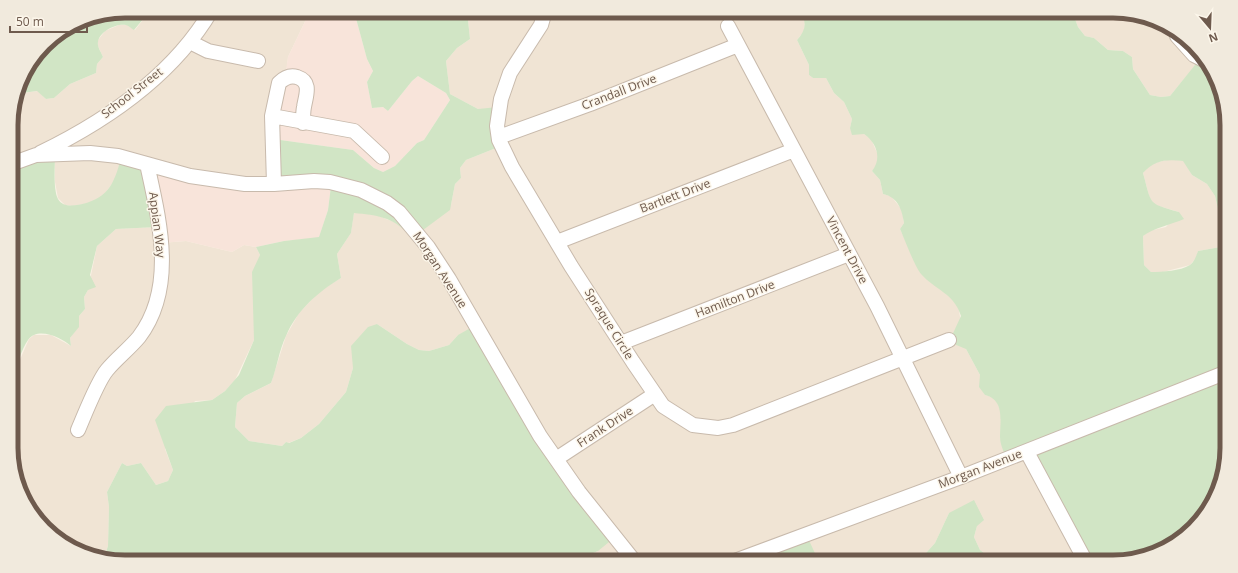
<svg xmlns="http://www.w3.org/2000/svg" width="1238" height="573" viewBox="0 0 1238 573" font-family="'Open Sans',sans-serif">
<rect width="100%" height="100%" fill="#f9f2e5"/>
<path fill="#f0e4d4" d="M152,11H310L288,57L274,185L117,177L103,196L90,203L72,206L65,205L58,198L55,182V156L11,165V118L17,96L22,93L38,91L46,99L54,98L70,84L96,73L97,64L103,57L98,46V40L105,31L119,25H127L135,30L149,12Z
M467,11H719L724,24L742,11H800L805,20L804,31L797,40L809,65V75L813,78H826L834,93L844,102L852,119L850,128L864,134L871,139L878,155V164L872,171L880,180L883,194L891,196L902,210L904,223L900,229L921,273L950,297L958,306L966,349L980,375L985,395L992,397L996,400L1002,414L1000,439L1025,454L1086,562H988V556L980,550L974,537L977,526L949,513L935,543L918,562H819L816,557L734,562H572L598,551L458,335L449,345L429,351L419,350L407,344L377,324L353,368L346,392L319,424L301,438L288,443L286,442L282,446L249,441L235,427L237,403L245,396L271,383L286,336L299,313L321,290L341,278L337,254L351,233L354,212L376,215L399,224L408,234L451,205L455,184L461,178L460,168L466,160L501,146L478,109L450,94L446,61L457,48L470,39Z
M1072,11H1113L1157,20L1203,56L1170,96L1161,97L1150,95L1133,69L1132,57L1123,51L1108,50L1094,38L1085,36L1078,27Z
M1226,147V184L1220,174L1219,154Z
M1171,159L1184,161L1192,175L1207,184L1215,196L1219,213L1226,210V246L1198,251L1196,258L1190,265L1163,272H1151L1144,265L1143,236L1149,231L1166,227L1179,212L1155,205L1150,199L1143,173L1150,164Z
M158,227L161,243L186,241L232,252L244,245L256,247L260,255L256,268L254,340L235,380L225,391L212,400L195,401L165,449L173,470L168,481L156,485L141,463L127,466L122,463L107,492L109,507L108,546L105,555L102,557L81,553L35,517L12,463V378L29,339L34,335H51L71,346L70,338L78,327L79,316L85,309L84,297L88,290L97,246L116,229Z"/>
<path fill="#f8e4da" d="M310,11H354L367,59L373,71L367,82L372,108L383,107L388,111L412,81L418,76L446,93L450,100L424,140L417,143L395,166L383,172L374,168L353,150L273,139L285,77L288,57Z
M149,166L185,176L331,186L328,210L319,238L284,241L256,247L244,245L232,252L186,241L161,243Z"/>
<path fill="#d1e5c5" d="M125,11H152L149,12L134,30C132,29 129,26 126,25C116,23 99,32 98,42C97,47 101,52 103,57L97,64L96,73L70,84L54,98L46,99L37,91L22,93L17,96L23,75L50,40L82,20Z
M354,11H467L470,39L457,48L446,61L450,94L478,109L498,107L501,146L466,160L460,168L461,178L455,184L450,210L419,233L413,232L408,234C393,217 376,215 354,213L351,233L337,254L341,278C318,292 297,310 286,336C279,350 277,368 271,383L245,396L237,403L235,427L249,441L282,446L286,442L289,443L301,438L319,424L346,392L353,368L351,346L368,327L377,324L407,344L419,350L429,351L449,345L458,335L474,326L614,538L598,551L572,562H125L102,557L105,555L108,546L109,507L107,492L122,463L127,466L141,463L156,485L168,481L173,470L155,420L166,406L212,400L225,391L239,375L254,340L252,272L260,255L256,247L284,241L319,237L328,210L331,186L279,185L273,139L353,150L374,168L383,172L395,166L417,143L424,140L450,100L446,93L418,76L412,81L388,111L383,107L372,108L367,82L373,71L367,59Z
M800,11H1072L1078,27L1085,36L1094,38L1108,50L1123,51L1132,57L1133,69L1150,95L1161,97L1170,96L1199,60L1206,62L1226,111V147L1219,154L1220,174L1226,184V210L1219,213L1215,196L1207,184L1192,175L1183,161C1167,159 1154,160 1143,173C1152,205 1147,203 1179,212L1184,219C1172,224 1152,229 1143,236L1144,265L1151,272C1163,272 1180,271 1190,265C1195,261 1196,256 1198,251L1226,246L1227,448L1218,492L1176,543L1120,562H1086L1028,454L1006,458C1004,452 1000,444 1000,437C1000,421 1005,400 985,395L979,387L980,375L966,349L949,342L961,316C954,293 935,290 921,274C914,265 905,240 900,229L904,223C902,210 898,197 883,194L880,180L872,171C882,159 877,143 864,134L852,135L850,128L852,119L844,102L834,93L826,78H813L809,75V65L797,40C806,30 807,22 800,11Z
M55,156C55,166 53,190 58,199C62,206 70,206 77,205C107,200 114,185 121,158L142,163L158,227L116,229L97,246L90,275L96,287L88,290L84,297L85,309L79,316V327L70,338L71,346C62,338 38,326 28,340C21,350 17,366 12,378L11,165Z
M974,500L984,520L977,526L974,537L980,550L988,556V562H918L935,543L949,513Z
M807,536L819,562H734Z"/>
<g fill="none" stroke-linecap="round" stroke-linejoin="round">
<defs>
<path id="minor" d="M545,11L541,25L510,73L501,99L497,126L499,140L512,167L571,266L633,362L663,406L693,425L718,428L733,425L949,340
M728,26L877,306L961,477
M1177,36L1194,55L1206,61
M190,42L208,51L258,61
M272,116L354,131L382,157
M499,137L590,104L738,45
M40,153C106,121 173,75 211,11
M11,164L36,155L90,153L118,156L190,176L245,184H274L314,181L330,182L361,190L387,203L399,212L428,247L449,279L540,436L579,492L635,562
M274,184L272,116L279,83C284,78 290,75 297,77C312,82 306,95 304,107C303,112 303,118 303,123
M557,242L794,150
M621,343L849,254
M78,430C85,414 97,382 107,370C117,358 129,349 139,337C177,287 159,219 147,164
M1027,452L1086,562
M556,459L655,394
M732,562L961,477L1227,372"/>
</defs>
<use href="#minor" stroke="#c8baac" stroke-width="16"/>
<use href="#minor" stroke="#fff" stroke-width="14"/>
</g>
<g text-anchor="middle" stroke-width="3" stroke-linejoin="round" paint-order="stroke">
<g font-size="12" fill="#6e5a4d" stroke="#fcf6ea">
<text transform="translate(619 92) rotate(-21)" y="4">Crandall Drive</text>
<text transform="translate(132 93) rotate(-38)" y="4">School Street</text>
<text transform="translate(675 196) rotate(-21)" y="4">Bartlett Drive</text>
<text transform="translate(157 225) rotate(83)" y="4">Appian Way</text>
<text transform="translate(847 250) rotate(62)" y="4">Vincent Drive</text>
<text transform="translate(440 270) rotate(57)" y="4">Morgan Avenue</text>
<text transform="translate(735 299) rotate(-21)" y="4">Hamilton Drive</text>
<text transform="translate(609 324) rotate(58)" y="4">Spraque Circle</text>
<text transform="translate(605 427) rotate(-33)" y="4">Frank Drive</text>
<text transform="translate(980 469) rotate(-21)" y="4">Morgan Avenue</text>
</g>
</g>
<path d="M0 0H1238V573H0ZM125 18H1113A107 107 0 0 1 1220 125V448A107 107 0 0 1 1113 555H125A107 107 0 0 1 18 448V125A107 107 0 0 1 125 18Z" fill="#f1eadd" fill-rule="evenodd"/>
<path fill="none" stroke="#6e5a4d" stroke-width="5" d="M125 18H1113A107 107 0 0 1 1220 125V448A107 107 0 0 1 1113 555H125A107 107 0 0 1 18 448V125A107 107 0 0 1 125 18Z"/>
<g transform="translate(1210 28) rotate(161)" stroke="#fcf6ea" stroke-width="3" paint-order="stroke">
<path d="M0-3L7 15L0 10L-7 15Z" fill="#6e5a4d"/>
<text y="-6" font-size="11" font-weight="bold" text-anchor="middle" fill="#6e5a4d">N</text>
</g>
<path d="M10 26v6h77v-6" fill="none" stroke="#6e5a4d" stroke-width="2"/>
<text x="16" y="26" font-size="12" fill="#6e5a4d" stroke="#fcf6ea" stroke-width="3" paint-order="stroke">50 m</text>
</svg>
